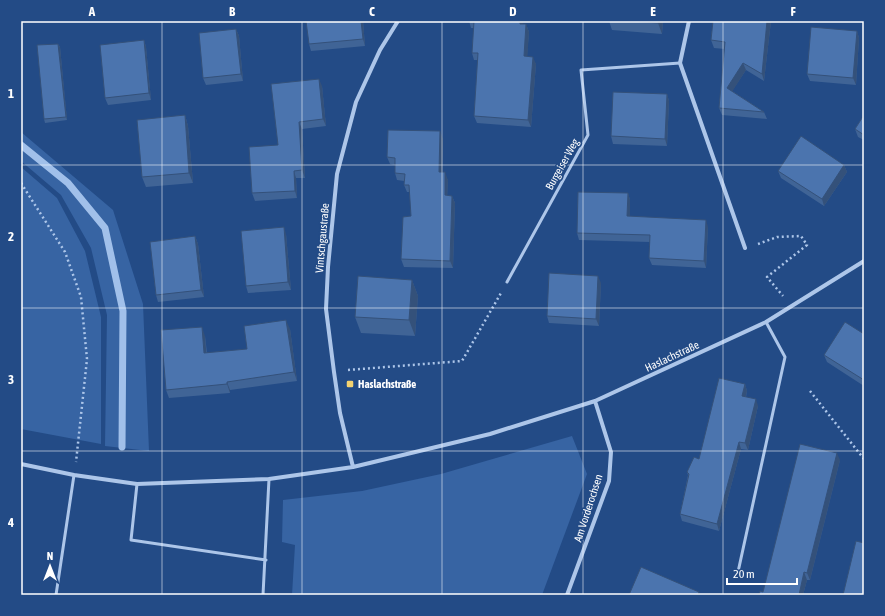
<svg xmlns="http://www.w3.org/2000/svg" width="885" height="616" viewBox="0 0 885 616" font-family="'Asap Condensed',sans-serif">
<rect width="100%" height="100%" fill="#234b86"/>
<path fill="#3764a3" d="M21,132L113,210L143,304L149,451L105,446L107,315L91,248L61,195L21,161Z
M21,167L57,198L85,251L101,317V444L21,429Z
M572,436L587,474L542,595H292L295,545L282,542L283,500L362,491L441,474Z"/>
<g fill="none" stroke-linecap="round" stroke-linejoin="round">
<path stroke="#a1c0ea" stroke-width="7" d="M21,145L68,183L105,228L123,311L122,447"/>
<path stroke="#adc6e9" stroke-width="2.5" stroke-dasharray="2 3" stroke-linecap="butt" d="M21,183L65,252L81,297L87,359L76,462
M758,244L777,237L801,236L807,245L767,277L783,296
M348,370L462,361L501,293
M810,391L864,459"/>
<path stroke="#adc6e9" stroke-width="3" d="M507,282L588,135L581,70L680,63
M137,484L131,540L266,560
M738,572L785,357L766,322
M56,595L74,475
M263,595L269,479"/>
<path stroke="#adc6e9" stroke-width="4" d="M689,21L680,63L745,248
M21,464L74,475L137,484L269,479L353,467L490,434L595,401L766,322L864,261
M353,467L340,413L334,372L326,309L328,267L337,174L356,102L380,50L398,21
M567,595L609,481L611,452L595,401"/>
</g>
<path fill="#406496" d="M363,21L365,46L311,51L309,44Z
M469,21H523V24H526L529,32L527,56L536,64L531,127L477,123L474,116L478,60H474L472,53L474,28H471Z
M609,21H663L662,34L612,30Z
M713,21H771L764,81L746,70L732,91L764,112L767,119L722,115L719,108L725,49L714,48L711,40Z
M236,29L239,36L243,81L206,85L203,78Z
M857,31L859,38L856,85L810,81L807,74Z
M144,40L146,47L151,100L108,105L105,98Z
M58,44L60,47L67,120L45,123L44,119Z
M322,86L326,126L302,129L305,178H296L297,198L255,201L252,193L278,145Z
M667,94L669,101L667,146L613,144L611,136Z
M185,115L188,126L193,183L146,187L142,177Z
M864,115V140L858,137L855,129Z
M443,139L442,172L448,180L447,196H452L455,203L453,268L404,267L401,259L411,216L410,192H407L404,185V181L397,180L395,173V165L390,164L387,157Z
M844,165L847,172L824,206L781,178L778,171Z
M628,193L630,200V216L708,227L706,268L652,265L649,258L650,242L579,240L577,233Z
M286,234L291,290L248,293L246,286Z
M195,236L198,244L204,297L158,302L156,295Z
M412,280L418,296L415,336L361,333L355,317Z
M601,283L599,326L549,323L547,316Z
M290,329L297,381L230,390V393L169,398L166,390L205,336L207,353L247,349Z
M864,334V386L827,362L824,355Z
M745,384L747,391L746,397L758,406L748,450L741,449L719,531L682,521L680,514L688,475L687,472L699,459Z
M840,460L810,580H807L803,595H759L763,592Z"/>
<path fill="#34517a" d="M361,21H363L365,46L363,39Z
M520,21H523V31L520,24Z
M658,21H663L662,34L658,23Z
M767,21H771L764,81L762,74Z
M526,24L529,32L527,63L524,56Z
M236,29L239,36L243,81L241,74Z
M857,31L859,38L856,85L853,78Z
M144,40L146,47L151,100L149,93Z
M58,44L60,47L67,120L66,117Z
M533,57L536,64L531,127L528,120Z
M743,63L746,70L730,95L727,88Z
M319,79L322,86L326,126L323,119Z
M667,94L669,101L667,146L665,139Z
M185,115L188,126L193,183L189,173Z
M299,122L302,129L305,178L302,170Z
M440,131L443,139L442,179L439,172Z
M844,165L847,172L824,206L822,199Z
M294,171L296,178L297,198L295,191Z
M445,172L448,180L447,203L445,195Z
M628,193L630,200V223L627,216Z
M452,196L455,203L453,268L450,261Z
M706,220L708,227L706,268L704,261Z
M284,227L286,234L291,290L288,282Z
M195,236L198,244L204,297L201,290Z
M598,276L601,283L599,326L596,319Z
M412,280L418,296L415,336L409,320Z
M286,320L290,329L297,381L294,372Z
M202,327L205,336L207,362L204,353Z
M227,382L230,390V393L227,384Z
M745,384L747,391L744,403L742,396Z
M756,399L758,406L748,450L745,443Z
M739,442L741,449L719,531L717,524Z
M837,453L840,460L810,580L807,573Z
M804,572L807,580L803,595H799Z"/>
<path fill="#4b74ae" stroke="#34517a" d="M306,21H361L363,39L309,44Z
M474,21H520V24H526L524,56L533,57L528,120L474,116L478,53H472Z
M633,21H658V23Z
M713,21H767L762,74L743,63L727,88L764,112L719,108L725,42L711,40Z
M811,27L857,31L853,78L807,74Z
M236,29L241,74L203,78L199,33Z
M144,40L149,93L105,98L100,45Z
M58,44L66,117L44,119L37,45Z
M319,79L323,119L299,122L302,170L294,171L295,191L252,193L249,147L278,145L271,84Z
M613,92L667,94L665,139L611,136Z
M185,115L189,173L142,177L137,120Z
M864,115V135L855,129Z
M388,130L440,131L439,172H445V195L452,196L450,261L401,259L403,217L411,216L409,185H404L405,174L395,173V158L387,157Z
M801,136L844,165L822,199L778,171Z
M578,192L628,193L627,216L706,220L704,261L649,258L650,235L577,233Z
M284,227L288,282L246,286L241,231Z
M195,236L201,290L156,295L150,242Z
M549,273L598,276L596,319L547,316Z
M358,276L412,280L409,320L355,317Z
M286,320L294,372L227,382V384L166,390L161,330L202,327L204,353L247,349L244,326Z
M845,322L864,334V380L824,355Z
M719,378L745,384L742,396L756,399L745,443L739,442L717,524L680,514L689,474L687,472L694,457L699,459Z
M800,444L837,453L807,573L804,572L799,595H759L760,591L763,592Z
M856,541L864,543V595H843Z
M641,567L699,592L698,595H629Z"/>
<path fill="none" stroke="#fff" stroke-width="1" stroke-opacity="0.55" d="M162,21V595M302,21V595M442,21V595M583,21V595M723,21V595M21,165H864M21,308H864M21,451H864"/>
<rect fill="#f4d370" stroke="#234b86" stroke-width="1.5" x="346" y="380" width="8" height="8" rx="2"/>
<g text-anchor="middle" stroke-width="3.5" stroke-linejoin="round" paint-order="stroke">
<g font-size="11" fill="#fff" stroke="#234b86">
<text transform="translate(562 164) rotate(-61)" y="4">Burgeiser Weg</text>
<text transform="translate(322 238) rotate(-85)" y="4">Vintschgaustraße</text>
<text transform="translate(672 356) rotate(-25)" y="4">Haslachstraße</text>
<text transform="translate(588 508) rotate(-72)" y="4">Am Vorderochsen</text>
</g>
<g font-size="11" font-weight="bold" fill="#fff" stroke="#234b86" text-anchor="start">
<text x="358" y="388">Haslachstraße</text>
</g>
</g>
<rect width="885" height="616" fill="none" stroke="#234b86" stroke-width="44"/>
<g transform="translate(50 566)" stroke="#234b86" stroke-width="3" paint-order="stroke">
<path d="M0-3L7 15L0 10L-7 15Z" fill="#ffffff"/>
<text y="-6" font-size="11" font-weight="bold" text-anchor="middle" fill="#ffffff">N</text>
</g>
<path d="M727 578v6h70v-6" fill="none" stroke="#ffffff" stroke-width="2"/>
<text x="733" y="578" font-size="12" fill="#ffffff" stroke="#234b86" stroke-width="3" paint-order="stroke">20 m</text>
<rect x="22" y="22" width="841" height="572" fill="none" stroke="#fff" stroke-width="1.5"/>
<g font-size="13" text-anchor="middle" font-weight="bold" fill="#fff">
<text x="92" y="16">A</text>
<text x="232" y="16">B</text>
<text x="372" y="16">C</text>
<text x="513" y="16">D</text>
<text x="653" y="16">E</text>
<text x="793" y="16">F</text>
<text x="11" y="98">1</text>
<text x="11" y="241">2</text>
<text x="11" y="384">3</text>
<text x="11" y="527">4</text>
</g>
</svg>
